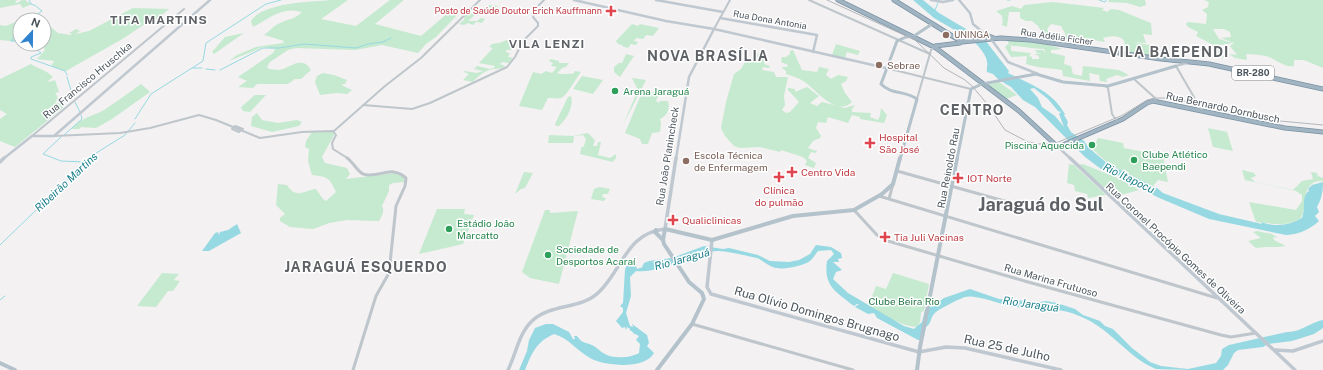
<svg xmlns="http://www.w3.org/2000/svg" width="1323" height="370" viewBox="0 0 1323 370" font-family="'Public Sans',sans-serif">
<rect width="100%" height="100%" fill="#f3f1f1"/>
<path fill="#c5ead0" d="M0,0H17L15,2L17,3L22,0H26V1L32,4L23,8L20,4L0,8Z
M332,0H348L321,19L356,26L390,0H404L375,24L421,36L449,12L462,10L436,37L426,44L418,53L382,45L355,50L296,48L288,50L270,62L267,67L269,69C272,69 276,70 279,70C288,69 302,54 311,70L301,79H295L288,84H257L253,88L238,87L247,81L238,77L273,53L275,49L263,47L229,61L237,55L256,47L283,43L284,41L264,35C270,31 273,26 280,23C288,19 296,19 302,12C282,6 270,18 253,27L251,21C263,2 312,2 332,0Z
M1109,0H1145L1146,5L1140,7L1127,3L1108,2Z
M1204,0H1323V68L1304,60H1294V66C1283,68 1275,58 1266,56C1260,55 1253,54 1246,54L1247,60L1235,58L1229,54L1237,55L1230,46L1234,43L1221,38L1231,37L1230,32L1224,29H1213L1219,39L1233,43L1220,45L1224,58L1219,56L1215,46L1196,36L1198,32L1188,27L1186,24L1188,22L1206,24L1207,14L1202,10L1208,7L1209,2Z
M1053,2L1104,8L1102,10L1107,12L1111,9L1119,10L1151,23L1152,35L1143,34L1146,43L1133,42L1154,46L1156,57L1126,53L1124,40C1117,35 1111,36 1103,38L1105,42L1082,38V39H1057L1053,33L1066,35L1061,26L1051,24L1047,29L1050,35L1043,34L1038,26L1032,21H1026L1020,18V12H1009L1007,26L1006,27L1001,24L1003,23L1002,16L996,11L1012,6L1021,9L1024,5Z
M489,5L499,6L477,13L468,21H477L481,18L485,19L482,23L476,22L473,25L468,23L464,25L459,24L464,20L465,15C469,13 473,10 477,9C482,8 485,9 489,5Z
M133,8L169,9L158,18L148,22L124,38L66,71L51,66L54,61L37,59L45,50L41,44H44V31L51,27L58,33L71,35L72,34L69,33L76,29L80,31L75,34L89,31Z
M15,22L20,24V42L0,40V25L6,26Z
M632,24L638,26L640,24L659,28L653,36L646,35L643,39L636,38L634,41L638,42L636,45L631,44L628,48L622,46V45L618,44L616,41Z
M244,33L214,54L212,52L225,37Z
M507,40H513L511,42H513L512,44L519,45L511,48L512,50H506L507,53H510L508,57L513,58L509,63L502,62L500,64L505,66C500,70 495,68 489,70C483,72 477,77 473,82L463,80L469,74L464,72L465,71L477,73L483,71L474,69L477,66L490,69L494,68L495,66L479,63L493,48L489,47L492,44L499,43Z
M1008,40C1027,40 1045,43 1062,49L1051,50V53L1065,56L1064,64L1071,66L1073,74L1082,76L1083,66L1119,70L1129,75L1123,77L1117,75L1106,79L1107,82L1100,81L1099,75L1089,73L1090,81L1063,76L1062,70C1050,68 1038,68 1026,64L1027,56L1011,57L1005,47L1008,44L1011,45V51L1031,53L1029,56L1032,57V59H1039V56L1034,54H1042L1037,53L1035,50H1043L1046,54L1044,49C1033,49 1023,46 1013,46L1008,43Z
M836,44L860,51L858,55L847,52L845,58L832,55Z
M793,50L802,70L817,72L819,67L829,69L826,75L831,79L838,75L848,77L846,81L841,84L845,93L852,102C837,117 817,91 806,83C800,78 792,76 786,74V71L781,67H787L788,65L781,62L782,57H786L790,54V51Z
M755,53L767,56L764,64L770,66L769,68L763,67L762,70L774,72L776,77H788L784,96L785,105L782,110L786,113L790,112L799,102L789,91H791H788V88L795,89V92L807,87L819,96L810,103L817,106L822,102L845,108L855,105L852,109V112L871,113L870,117L878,120L880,116L881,108L887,115L884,123L860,119V117L852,115L848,123L828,117L826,123L818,122L816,128L821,136L820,138L813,141L808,148L817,151L816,153L811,152L808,158L816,163L814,168L805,165L807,161L803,157L781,150L780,152L760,147L740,148L734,146L725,136L721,128L726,102L734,74L741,69L745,62L751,61Z
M626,54L634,56L620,77L614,72V67L619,63H622Z
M551,59L559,61V63H569L566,67L562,68L557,73C563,75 567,73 573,74L575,71L581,72C577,77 566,97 561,98C558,99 552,98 548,98L542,110L519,106L533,72L541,74L546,71L552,73L557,67L551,66L553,63L549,61Z
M31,64C38,69 47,70 53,77L48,81L49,82L55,80L59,92L55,93L51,85L58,98L55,103H62L63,108L15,147L0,141V119L7,114L0,110V79Z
M323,73L334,75L347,80L345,84H342L343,86L352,90L347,94L337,93L320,95L315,82L317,76Z
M582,76L603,80L593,94L573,89Z
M632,78L646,80L623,125L638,90Z
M999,82L1017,95L1006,99L987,85Z
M141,84L150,92L112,119L96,128L81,127L79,129H72C80,117 96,116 107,108C119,100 130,92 141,84Z
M650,92H655L658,96L656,101L659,103L660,101H668C670,109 668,115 660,119L661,123L660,132L652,133L648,144H642L640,139L625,133L640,97Z
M255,95H266L250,112L243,111L241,107Z
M571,96C574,106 567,119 559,126H556L555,124L568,97Z
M257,113L262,120L278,123L297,120L302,122L299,126L272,132L251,126L252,117Z
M1208,128L1227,132L1233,151L1213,147Z
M312,132H333L334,135L322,157L325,163L347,168L350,174L346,179L395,173L404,177V182L393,183L389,185V191L382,206C385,212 382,215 379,221L347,220L329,223L313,229L290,227L280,221V218L285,214L276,205L278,184L287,185C296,200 305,190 316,189L323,199L326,201L336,192C329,177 328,177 312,175L308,161L309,149L305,147L306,141Z
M588,133L595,140L593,146H597L598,142H601L598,155L610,158L616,154V158L613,162L580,154L581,148L584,146L586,139L583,135L574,136L573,143H548L549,135L573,136Z
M1098,138L1123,143L1124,148L1163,156L1168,182L1158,180L1153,186L1110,165L1087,144L1096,142Z
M1069,164L1074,165L1106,195L1088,198L1087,194L1075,191L1074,185L1067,183Z
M1083,164L1120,179L1139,190L1114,197L1078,165Z
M1242,170L1254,173L1256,176L1251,178L1255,182L1293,190L1302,181L1313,179L1311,172L1317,173L1318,176L1323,178V181C1300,180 1308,205 1301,218C1286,228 1272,223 1256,222L1249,202L1296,210L1302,201V195L1296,191L1245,180Z
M524,172L533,173L525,188L521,189L515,194Z
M600,187L610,189L608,194H603L602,197L606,198L604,201L591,199L594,189Z
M437,209H465L464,214L474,215L463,244L419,254Z
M545,210H550V213L578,211L559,284L530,278L522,272Z
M1257,231L1272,234L1278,238L1273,237L1274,240L1286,246C1276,248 1267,246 1256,248L1248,241L1261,238L1253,232Z
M162,273L179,274L174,280L180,281L173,291H168L156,307L137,306Z
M893,273L929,284L924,311L921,312L920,322L917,327C900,326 883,314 868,306L876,286L886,289Z"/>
<path fill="#97d9e2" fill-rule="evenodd" d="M913,0H923L939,13L983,39L973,40L958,32L934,18Z
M985,40L1009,71L1008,73C1032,85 1052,91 1065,114L1064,115L1068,122L1067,125L1071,132L1084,141L1089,148L1108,164L1157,188L1163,193L1219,214L1262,224L1261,222C1275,227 1289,226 1302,218C1306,209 1301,196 1309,191L1308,189L1312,185L1323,182C1323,194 1321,199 1317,207L1319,212L1315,216L1319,221C1309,230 1300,234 1286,235L1209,219L1157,197L1110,171L1101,169L1085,157L1035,107L1023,100L1011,87L999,80L993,74L987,72C986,68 988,66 987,62C987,57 980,47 974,42ZM1034,88L1048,99L1058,111L1061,112L1059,114L1064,127L1055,116L1042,107L1038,98L1030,89Z
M237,224L241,233L209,251H202L215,233L218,232L219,235L220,232L228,230Z
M816,245L831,247L841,253L842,258L838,259L839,262H833L842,270L836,272L833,279L848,293L904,326L914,329L922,322L925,310L930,304L934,305L944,298L970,289L999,299L1029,301L1035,303L1046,301L1057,303L1075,309L1083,315L1100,321L1105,326L1113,329L1132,348L1150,362L1161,366L1188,369L1216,363L1221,356L1222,349L1229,345L1287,332C1299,333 1311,322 1323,320V328L1314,334L1292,341L1268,344L1263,347L1238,350L1234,353L1228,365L1223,370C1211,370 1164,370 1156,369C1129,358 1113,332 1086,319C1059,305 1037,311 1009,306C998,303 974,294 965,297C959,299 938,309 934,314C930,319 931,324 926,327L924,337L921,340H918L877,318L874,313L868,314L855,307L859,304H857L854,306C838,293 823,287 827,261L834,254L831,250L818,251C815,254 814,258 810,261C803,266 781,271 773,267C767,265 762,260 757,258C748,256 731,252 719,251C692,250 666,274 636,271L630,277L631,296L626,313L630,326L633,327L632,324L647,335L649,343L647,346L654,353C645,370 604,366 590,358C577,351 569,338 554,334C536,342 532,353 525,370H519L527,351L529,340L535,328L546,324H553L569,332L573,339H575L574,336H577C582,343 584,342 592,345C597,347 600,352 605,354C613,359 631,358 639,353L640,344L636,340L639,336L633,333L632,331H627H630V329L627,327L626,330L625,327L622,328L616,321L623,312V308L620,306L623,303L625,270L627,263L636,266L637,269L643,267H642L644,263L649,261L672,258L704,246L723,249L729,248L758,255L770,261L789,262L799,260L810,254Z"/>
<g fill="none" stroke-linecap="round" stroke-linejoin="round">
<path stroke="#97d9e2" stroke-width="1" d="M29,0L31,4L36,6
M1007,0H1010
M1099,0L1105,2L1106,0
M935,10L938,3
M30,20L42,11L37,7
M20,27L11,41H20
M38,44L36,49L41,53L31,57V59L65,71L67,75
M193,68H202
M206,69L215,70
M220,70L263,48H279L304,44L356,48L368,44L383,42L391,38
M67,77L73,97
M75,102L80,112
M135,119L151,94L203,61L206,43L266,4L281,0
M64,135L82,119L81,115
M61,137L43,154L61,161L86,162
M0,245L93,155L125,135L135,123
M0,300L5,296"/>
<defs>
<path id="trunk" d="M838,0L936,48L1019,111L1058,147L1123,119L1147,103L1153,101L1285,128L1323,132
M894,0L962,42L1001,38L1031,40L1161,59L1209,64L1323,89
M986,35L994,38
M935,46L960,43L961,41"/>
</defs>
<use href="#trunk" stroke="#7a92a5" stroke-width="5"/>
<path stroke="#bec6cb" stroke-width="2" d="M809,0L930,54
M714,29L730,0
M1187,63L1176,66L1202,111
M886,68L971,89
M1134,79L1155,98V101
M1105,86L1108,88L1112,114L1117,121
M917,99L931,50L934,47
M363,105L412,109L430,103L507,67L515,57L523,41L538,26V23L533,17L536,8L544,0
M235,126L243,129L239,132L232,129Z
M333,131L336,135L332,143L333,149L349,159
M334,131L385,86L421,58L480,0
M32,136L184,9
M54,136L120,133L150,128L199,115L216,120L260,138L302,132L333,131"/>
<path stroke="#bec6cb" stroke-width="3" d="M347,158C353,162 357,171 363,174C379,179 391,164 406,178L405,186L396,206L389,273L376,296L353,370
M897,171L1008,202
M879,196L1217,298
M889,199L893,184
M854,210L877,235L888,241L1028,282L1221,335L1231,337L1256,333
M692,324L853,370"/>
<path stroke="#bfc8d0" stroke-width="2.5" d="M574,0L666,21L714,29L886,68
M656,0L723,12
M931,0L943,2L953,0
M959,0L970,13L973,24L991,39L1008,62L1038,74
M720,18L817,35L813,52
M1058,147L1071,159
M3,159L32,136H54L210,0
M676,159L689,77L714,29"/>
<path stroke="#bfc8d0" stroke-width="3.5" d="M1070,158L1295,370
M0,162L4,158
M711,294L919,352L946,347L965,348L1061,370
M711,294L707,287L712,240
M1275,350L1293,351L1323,341
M508,370C516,354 519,333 532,321C551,303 581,310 599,292C623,269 626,233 665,229L676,158"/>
<path stroke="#b4c2cc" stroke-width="3" d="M900,159L917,99C906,91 890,94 881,84L897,41L906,37L914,36L932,24
M957,159L971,89L982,84L1036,74L1063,82L1108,86L1176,66"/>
<path stroke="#b4c2cc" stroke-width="4" d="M656,230L655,232L663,240
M0,363L15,370
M657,370L692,324L704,299L702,293L689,282L664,244L663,240L665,229L712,240L793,216L854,210L882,194L893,184L900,158
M917,370L920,347L957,158"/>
<use href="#trunk" stroke="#a1b4c2" stroke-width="3.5"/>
<path stroke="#b3b6ba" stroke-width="1" d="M827,0L915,40L944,68L965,80L973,87L988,105L1005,130L1028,142L1039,144L1056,143L1123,115L1147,100L1155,98H1170L1280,121L1323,125"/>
</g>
<g fill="#e0444e" stroke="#fff" stroke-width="1.5">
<path d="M609 5h4v4h4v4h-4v4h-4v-4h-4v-4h4z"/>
<path d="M868 137h4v4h4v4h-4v4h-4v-4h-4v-4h4z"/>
<path d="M790 166h4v4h4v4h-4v4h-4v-4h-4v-4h4z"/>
<path d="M777 171h4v4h4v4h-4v4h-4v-4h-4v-4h4z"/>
<path d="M956 172h4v4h4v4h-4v4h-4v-4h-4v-4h4z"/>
<path d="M671 214h4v4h4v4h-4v4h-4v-4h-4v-4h4z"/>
<path d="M883 231h4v4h4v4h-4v4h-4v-4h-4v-4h4z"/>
</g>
<g fill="#8d6e63" stroke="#fff" stroke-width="1.5">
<circle cx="946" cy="35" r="4"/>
<circle cx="879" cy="65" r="4"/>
<circle cx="686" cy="161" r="4"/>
</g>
<g fill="#2e9e5b" stroke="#fff" stroke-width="1.5">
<circle cx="615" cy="91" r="4"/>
<circle cx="1092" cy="145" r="4"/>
<circle cx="1134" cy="160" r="4"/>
<circle cx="449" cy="229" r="4"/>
<circle cx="548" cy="255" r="4"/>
</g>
<g text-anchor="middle" stroke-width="3" stroke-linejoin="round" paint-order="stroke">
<g font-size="9" fill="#be3a42" stroke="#fff" text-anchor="end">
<text x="602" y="14">Posto de Saúde Doutor Erich Kauffmann</text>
</g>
<g font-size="9" fill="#4b555c" stroke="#fff">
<text transform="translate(770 20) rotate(10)" y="3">Rua Dona Antonia</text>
<text transform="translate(1057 37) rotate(8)" y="3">Rua Adélia Ficher</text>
</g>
<g font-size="9" fill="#785e54" stroke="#fff" text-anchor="start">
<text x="954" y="38">UNINGA</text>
</g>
<rect fill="#fff" stroke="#81888d" stroke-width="1" x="1232" y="66" width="42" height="14" rx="3"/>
<g font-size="9" font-weight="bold" fill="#4b555c">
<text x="1253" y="76">BR-280</text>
</g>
<g font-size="10" fill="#785e54" stroke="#fff" text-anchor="start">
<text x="887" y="69">Sebrae</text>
<text x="694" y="159">Escola Técnica<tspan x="694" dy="12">de Enfermagem</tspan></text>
</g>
<g font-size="10" fill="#4b555c" stroke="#fff">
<text transform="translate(87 80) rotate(-40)" y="4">Rua Francisco Hruschka</text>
<text transform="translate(1223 107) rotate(12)" y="4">Rua Bernardo Dornbusch</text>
<text transform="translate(667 156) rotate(-81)" y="4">Rua João Planincheck</text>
<text transform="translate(948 168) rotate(-79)" y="4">Rua Reinoldo Rau</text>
<text transform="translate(1176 248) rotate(43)" y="4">Rua Coronel Procópio Gomes de Oliveira</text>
<text transform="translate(1051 280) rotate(16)" y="4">Rua Marina Frutuoso</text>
</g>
<g font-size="10" fill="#27864d" stroke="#fff" text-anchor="start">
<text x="623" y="95">Arena Jaraguá</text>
<text x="1084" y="149" text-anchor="end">Piscina Aquecida</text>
<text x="1142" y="158">Clube Atlético<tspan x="1142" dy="12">Baependi</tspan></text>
<text x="457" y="227">Estádio João<tspan x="457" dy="12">Marcatto</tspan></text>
<text x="556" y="253">Sociedade de<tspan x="556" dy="12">Desportos Acaraí</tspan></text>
</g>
<g font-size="10" fill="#be3a42" stroke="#fff" text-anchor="start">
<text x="879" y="141">Hospital<tspan x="879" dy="12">São José</tspan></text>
<text x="801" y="176">Centro Vida</text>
<text x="967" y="182">IOT Norte</text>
<text x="779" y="194" text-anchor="middle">Clínica<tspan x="779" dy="12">do pulmão</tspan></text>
<text x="682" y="224">Qualiclinicas</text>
<text x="894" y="241">Tia Juli Vacinas</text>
</g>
<g font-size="10" fill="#237545" stroke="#fff">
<text x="904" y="305">Clube Beira Rio</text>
</g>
<g font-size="11" font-style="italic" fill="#1d808d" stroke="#fff">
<text transform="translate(1129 178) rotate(26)" y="4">Rio Itapocu</text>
<text transform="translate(66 182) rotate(-43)" y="4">Ribeirão Martins</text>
<text transform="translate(682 259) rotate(-15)" y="4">Rio Jaraguá</text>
<text transform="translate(1031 304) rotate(8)" y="4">Rio Jaraguá</text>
</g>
<g font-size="12" font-weight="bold" letter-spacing="1" fill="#5e6165" stroke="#fff">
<text x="159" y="24">TIFA MARTINS</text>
<text x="547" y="48">VILA LENZI</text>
</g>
<g font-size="12" fill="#4b555c" stroke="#fff">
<text transform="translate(817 314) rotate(16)" y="4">Rua Olívio Domingos Brugnago</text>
<text transform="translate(1007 348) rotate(12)" y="4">Rua 25 de Julho</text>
</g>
<g font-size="14" font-weight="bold" letter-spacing="1" fill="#5e6165" stroke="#fff">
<text x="1169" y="57">VILA BAEPENDI</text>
<text x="708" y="61">NOVA BRASÍLIA</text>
<text x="972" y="115">CENTRO</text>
<text x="366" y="272">JARAGUÁ ESQUERDO</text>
</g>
<g font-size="18" font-weight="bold" fill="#5e6165" stroke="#fff">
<text x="1041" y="211">Jaraguá do Sul</text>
</g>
</g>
<g transform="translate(32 32) rotate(22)"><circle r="19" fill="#ffffff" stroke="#b7bbbe"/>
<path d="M0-3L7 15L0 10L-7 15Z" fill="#2f83ce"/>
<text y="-6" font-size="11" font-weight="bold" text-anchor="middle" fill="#4b555c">N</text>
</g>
</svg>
